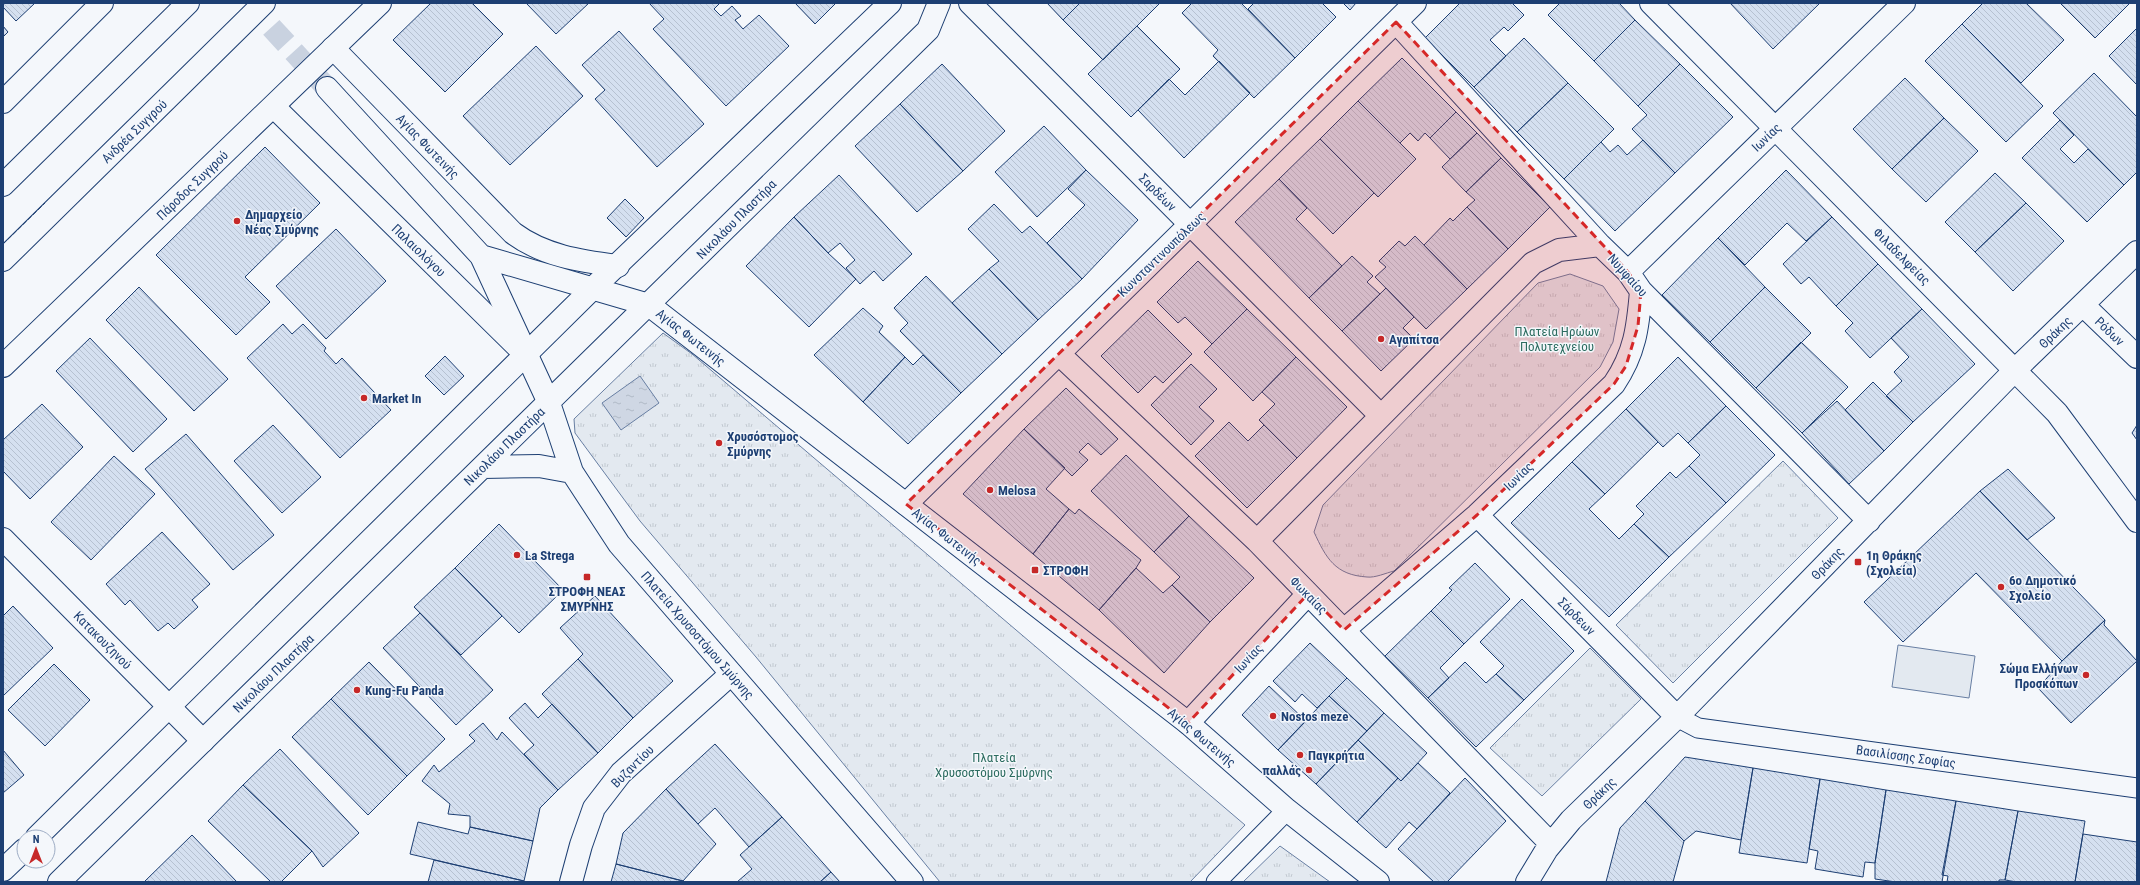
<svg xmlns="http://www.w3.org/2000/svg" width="2140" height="885" viewBox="0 0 2140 885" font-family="'Roboto Condensed',sans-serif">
<defs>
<pattern id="grass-tufts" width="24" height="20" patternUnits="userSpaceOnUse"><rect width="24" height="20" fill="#e3e9f0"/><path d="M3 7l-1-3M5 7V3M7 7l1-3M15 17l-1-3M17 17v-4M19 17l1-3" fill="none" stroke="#c2c9d1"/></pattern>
<pattern id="water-ripples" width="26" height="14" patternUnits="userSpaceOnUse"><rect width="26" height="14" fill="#cfd7e4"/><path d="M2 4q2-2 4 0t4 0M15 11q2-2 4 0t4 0" fill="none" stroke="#b1bac7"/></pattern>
<pattern id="building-back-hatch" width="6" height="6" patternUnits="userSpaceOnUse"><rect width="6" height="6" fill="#d5e0f0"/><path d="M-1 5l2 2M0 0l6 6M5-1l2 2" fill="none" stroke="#b6c1d1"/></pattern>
</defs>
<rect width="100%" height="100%" fill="#f4f7fb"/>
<path fill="url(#grass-tufts)" stroke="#687fa3" d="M1570,274L1603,286L1619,309L1613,342L1600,367L1394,571C1386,573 1375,578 1367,577C1335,575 1326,558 1314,532L1323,505L1538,283Z
M663,333L692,354L1245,825L1190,882H940L756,657L640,521L575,433L574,419Z
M1783,461L1838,518L1673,683L1616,625Z
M1590,648L1641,699L1542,796L1490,748Z
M1280,846L1330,882H1243Z"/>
<path fill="#e3e9f0" stroke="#687fa3" d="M1898,645L1975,656L1969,698L1892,687Z"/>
<path fill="url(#water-ripples)" stroke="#687fa3" d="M640,376L659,403L621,430L602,403Z"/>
<path fill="url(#building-back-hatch)" stroke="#1d3f73" d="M3,3H35L16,21L3,7Z
M431,3H472L503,34L445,92L393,40Z
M526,3H589L556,34Z
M649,3H720L714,9L721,16L732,6L741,16L735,20L743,29L759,15L789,46L726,106L653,29L664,19Z
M795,3H836L815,24Z
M1047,3H1080L1063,20Z
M1080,3H1160L1103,60L1063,20Z
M1192,3H1241L1295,58L1254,98L1213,56L1218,50L1182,13Z
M1254,3H1322L1336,17L1295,58L1248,9Z
M1343,3H1356L1350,10Z
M1460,3H1512L1524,15L1508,31L1504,27L1490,40L1506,56L1474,87L1425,38Z
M1560,3H1619L1635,20L1594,61L1548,15Z
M1730,3H1820L1773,49Z
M1983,3H2026L2064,40L2021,83L1962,24Z
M2060,3H2130L2095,38Z
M1635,20L1680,64L1638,106L1594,61Z
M1962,24L2043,106L2006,142L1925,61Z
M3,26L8,32L3,37Z
M1137,26L1180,69L1131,117L1088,74Z
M2137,28V85L2109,56Z
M619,31L704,124L657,167L595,99L605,90L582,65Z
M1524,38L1568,83L1517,132L1474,87Z
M536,46L583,96L510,165L463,116Z
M1402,58L1456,112L1430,138L1425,133L1418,141L1410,133L1400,143L1358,101Z
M1219,61L1250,93L1184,158L1138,110L1169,79L1185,95Z
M942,64L1005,131L963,171L900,104Z
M1680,64L1733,117L1675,173L1632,129L1647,115L1638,106Z
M2094,73L2137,117V172L2124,185L2053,113Z
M1905,78L1944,118L1892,169L1853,129Z
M1568,83L1614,129L1564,179L1517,132Z
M1358,101L1416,159L1378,197L1320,139Z
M900,104L963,171L917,212L855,146Z
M1456,112L1477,133L1450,159L1430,138Z
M1944,118L1978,151L1926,202L1892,169Z
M2060,120L2074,135L2060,149L2074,163L2088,149L2124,185L2087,222L2022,158Z
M1044,126L1086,170L1037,217L995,172Z
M1477,133L1501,158L1466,192L1442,167Z
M1320,139L1374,193L1333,234L1279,179Z
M1643,140L1675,173L1615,231L1564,179L1601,142L1610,152L1618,145L1627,155Z
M265,147L320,203L245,277L270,302L236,335L156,255Z
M1501,158L1550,207L1508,249L1467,207L1475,200L1466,192Z
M1086,170L1138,220L1082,279L1047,243L1085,205L1068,189Z
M1786,170L1832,217L1806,241L1787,223L1745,265L1718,238Z
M1995,173L2026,203L1975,252L1945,222Z
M839,175L912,254L883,281L874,271L860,284L846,268L855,260L840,243L828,253L794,217Z
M1279,179L1307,208L1296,219L1342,266L1309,298L1235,222Z
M625,199L644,218L626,237L607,218Z
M2026,203L2064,241L2013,291L1975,252Z
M994,204L1022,233L1030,226L1082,279L1038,320L989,269L999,261L968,229Z
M1467,207L1508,249L1467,289L1424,245L1450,218L1453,221Z
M794,217L828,253L856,279L809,327L746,266Z
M1832,217L1878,264L1836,306L1809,277L1801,284L1783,264Z
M336,229L386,281L326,339L276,286Z
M1415,236L1467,289L1426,329L1375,277L1386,267L1379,261L1399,241L1405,246Z
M1718,238L1765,287L1710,342L1662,295Z
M1352,256L1373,276L1367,282L1380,294L1342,331L1309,298Z
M1198,261L1247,309L1212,344L1185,317L1178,323L1157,302Z
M1878,264L1922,309L1870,358L1845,331L1853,323L1836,306Z
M989,269L1038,320L1002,354L952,303Z
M926,276L1002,354L961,393L900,331L908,323L894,308Z
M139,287L228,379L194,411L106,320Z
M1765,287L1811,333L1756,388L1710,342Z
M1386,288L1414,317L1403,328L1414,339L1381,371L1342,331Z
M863,308L883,326L879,332L905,357L863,402L814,355Z
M1247,309L1296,357L1253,401L1204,352Z
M1922,309L1975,364L1913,422L1886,396L1902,381L1894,372L1909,357L1891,338Z
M1148,310L1192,354L1163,383L1155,376L1138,393L1101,356Z
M283,324L292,334L303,324L326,348L324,351L336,364L342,358L391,410L340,458L247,358Z
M90,338L167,419L133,452L56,371Z
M1801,342L1848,387L1802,433L1756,388Z
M923,355L961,393L908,444L863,402L905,357L913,365Z
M445,356L464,376L444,395L425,376Z
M1296,357L1347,407L1297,458L1259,420L1275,404L1262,392Z
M1678,357L1726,406L1688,443L1678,433L1663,447L1626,409Z
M1191,364L1217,389L1199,407L1214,421L1191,445L1151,405Z
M1873,382L1913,422L1884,451L1845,410Z
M1066,388L1118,439L1101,455L1088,443L1079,452L1088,460L1072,476L1024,429Z
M1837,401L1884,451L1849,484L1802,433Z
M42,404L83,447L30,499L3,471V440Z
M1726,406L1775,455L1726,503L1689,466L1700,455L1688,443Z
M1626,409L1658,442L1605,494L1572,462Z
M1229,422L1248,441L1264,425L1297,458L1247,508L1195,456Z
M273,425L321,477L282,513L234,461Z
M2137,425V440L2132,433Z
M1024,429L1065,468L1046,489L1069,509L1033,554L963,494Z
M186,434L274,535L233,570L145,469Z
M1126,455L1189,516L1154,552L1091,491Z
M114,456L155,494L91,560L51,522Z
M1572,462L1605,494L1589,509L1619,539L1634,524L1669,557L1609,617L1511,523Z
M1689,466L1726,503L1669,557L1634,524L1644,514L1636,506L1670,472L1676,478Z
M2008,469L2055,518L2027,540L1980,491Z
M1980,491L2105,620L2062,661L1976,573L1903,642L1864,602Z
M1069,509L1075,514L1079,509L1141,560L1136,568L1099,610L1033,554Z
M1189,516L1254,578L1210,622L1172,585L1180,577L1154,552Z
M499,524L563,590L519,633L455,568Z
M162,532L210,584L192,600L198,607L174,629L168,623L158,631L130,600L125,605L106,584Z
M1475,563L1510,599L1464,644L1431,611L1452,590L1449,588Z
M455,568L502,616L461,655L414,607Z
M1136,568L1163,593L1172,585L1210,622L1164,673L1099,610Z
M595,596L673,681L633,718L578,659L583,654L560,628Z
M1522,599L1574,651L1524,700L1496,674L1504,666L1480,642Z
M13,606L53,648L3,696V616Z
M1431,611L1464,644L1440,668L1449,678L1428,698L1385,656Z
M420,613L493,690L456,725L383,648Z
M2105,620L2104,625L2137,661L2071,723L2038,688L2062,661Z
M1310,643L1347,678L1317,708L1302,694L1295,702L1273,681Z
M578,659L633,718L598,753L542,694Z
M369,662L445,739L407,776L331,699Z
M1465,662L1486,683L1496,674L1524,700L1476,747L1428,698Z
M54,664L90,700L45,746L8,710Z
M1347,678L1384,713L1367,731L1329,696Z
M1269,686L1306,721L1278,750L1242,715Z
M1329,696L1367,731L1316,784L1278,750Z
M331,699L407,776L368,815L292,737Z
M525,703L538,718L552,704L598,753L558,790L524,754L534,745L509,718Z
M1384,713L1427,753L1401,781L1358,740Z
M483,723L497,740L502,732L558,790L540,808L533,841L470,827V816L448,814L450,804L422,781L434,765L439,772L475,741L469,735Z
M1358,740L1398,778L1357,822L1316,784Z
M715,744L782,817L749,847L715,808L698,824L666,789Z
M280,749L359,833L323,867L312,851L243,785Z
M3,750L24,775L3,793Z
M1685,757L1753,768L1741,840L1696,831L1684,841L1645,801Z
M1418,763L1450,793L1417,829L1409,822L1386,848L1357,822L1398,778L1401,781Z
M1753,768L1820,779L1807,863L1739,853Z
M1465,778L1506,821L1447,882H1434L1398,849Z
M1820,779L1886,790L1875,863L1865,862L1863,877L1815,869L1818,851L1809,849Z
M243,785L312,851L281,882H271L208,821Z
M666,789L716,844L683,881L616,864L623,833Z
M1886,790L1956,801L1942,882H1896L1875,879V863Z
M1645,801L1684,841L1673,882H1606L1620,828Z
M1956,801L2018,811L2005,880H1999V882H1947L1948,876L1942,875Z
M2018,811L2085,821L2075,882H2017L2005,880Z
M782,817L831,872L820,882H737L752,869L740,855Z
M418,822L468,834L470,827L533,841L524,881L410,854Z
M2083,834L2137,842V882H2075Z
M192,835L237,882H144Z
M434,860L524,881L523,882H428Z
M616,864L683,881V882H611Z
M831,872L840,882H820Z"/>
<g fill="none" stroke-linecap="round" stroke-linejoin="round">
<path stroke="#c9d2e0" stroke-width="22" stroke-dasharray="22 11" stroke-linecap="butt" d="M249,3L327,88"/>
<defs>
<path id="pedestrian" d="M1677,717L1698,728L2137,788
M1216,882L1287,810"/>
<path id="minor" d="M970,3L1380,415
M1651,3L2057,413L2137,521
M1396,22L1600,245L1628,272L1641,291L1869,521
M333,48L513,233C544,256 580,261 618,266
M274,107L527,356
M1628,272L1904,3
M2083,305L2137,357
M1059,354L1257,541L1551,844
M906,504L1415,3
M1477,515L1677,717
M3,539L203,741
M1257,541L1533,263L1559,250L1600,245
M1344,630L1477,515L1614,384C1635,353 1638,327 1641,291
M1188,723L1308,594
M571,882L581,845L594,808L621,773L731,674
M1527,882L1547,849L1571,820L1677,717L2015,370L2137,252"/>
<path id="tertiary" d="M3,102L102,3
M649,305L1188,723L1287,810L1378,882
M3,366L380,3
M549,403L572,472L619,544L912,882
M483,467L539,466L572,472
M37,837L593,288L890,3
M3,870L24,850
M59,882L928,30L939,3"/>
<path id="secondary" d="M327,88L481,256L549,403
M481,256L649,305"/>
<path id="trunk" d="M3,185L188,3
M3,260L264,3"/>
</defs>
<use href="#pedestrian" stroke="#1d3f73" stroke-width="21"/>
<use href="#minor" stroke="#1d3f73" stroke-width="24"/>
<use href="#tertiary" stroke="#1d3f73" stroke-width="24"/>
<use href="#secondary" stroke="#1d3f73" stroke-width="24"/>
<use href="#trunk" stroke="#1d3f73" stroke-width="24"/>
<use href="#pedestrian" stroke="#f4f7fb" stroke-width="19"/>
<use href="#minor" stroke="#f4f7fb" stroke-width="22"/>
<use href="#tertiary" stroke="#f4f7fb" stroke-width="22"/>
<use href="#secondary" stroke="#f4f7fb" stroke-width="22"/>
<use href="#trunk" stroke="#f4f7fb" stroke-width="22"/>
<path stroke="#1d3f73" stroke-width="1" stroke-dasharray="5 2" stroke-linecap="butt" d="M3,244L45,203"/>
</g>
<path fill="#d62828" fill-opacity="0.2" stroke="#d62828" stroke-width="3" stroke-dasharray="8 5" stroke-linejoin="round" d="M1396,22L1628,272L1641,291L1638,326L1626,366L1614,384L1477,515L1344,630L1308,594L1188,723L906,504Z"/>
<g fill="#c62828" stroke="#f4f7fb" stroke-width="1.5">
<circle cx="237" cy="221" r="4"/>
<circle cx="1381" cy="339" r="4"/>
<circle cx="364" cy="398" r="4"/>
<circle cx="719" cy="443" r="4"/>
<circle cx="990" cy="490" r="4"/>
<circle cx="517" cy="555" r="4"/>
<rect x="1854" y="558" width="8" height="8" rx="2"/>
<rect x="1031" y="566" width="8" height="8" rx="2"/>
<rect x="583" y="573" width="8" height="8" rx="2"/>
<circle cx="2001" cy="587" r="4"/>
<circle cx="2086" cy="675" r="4"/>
<circle cx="357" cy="690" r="4"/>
<circle cx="1273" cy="716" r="4"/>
<circle cx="1300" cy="755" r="4"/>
<circle cx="1309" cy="770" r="4"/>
</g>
<g text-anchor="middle" stroke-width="3" stroke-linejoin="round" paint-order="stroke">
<g font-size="13" fill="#1d3f73" stroke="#f4f7fb">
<text transform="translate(134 131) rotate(-44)" y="5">Ανδρέα Συγγρού</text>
<text transform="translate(1766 137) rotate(-44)" y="5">Ιωνίας</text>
<text transform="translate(428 146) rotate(46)" y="5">Αγίας Φωτεινής</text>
<text transform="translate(192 185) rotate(-44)" y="5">Πάροδος Συγγρού</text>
<text transform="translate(1158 192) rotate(45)" y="5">Σαρδέων</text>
<text transform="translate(736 219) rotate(-45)" y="5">Νικολάου Πλαστήρα</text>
<text transform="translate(419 250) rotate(44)" y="5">Παλαιολόγου</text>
<text transform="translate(1161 254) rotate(-44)" y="5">Κωνσταντινουπόλεως</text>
<text transform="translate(1902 256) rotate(45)" y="5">Φιλαδελφείας</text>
<text transform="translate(1628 275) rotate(48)" y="5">Νυμφαίου</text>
<text transform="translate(2110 331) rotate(44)" y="5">Ρόδων</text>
<text transform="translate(2055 332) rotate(-44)" y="5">Θράκης</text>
<text transform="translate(691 337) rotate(38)" y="5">Αγίας Φωτεινής</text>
<text transform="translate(504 446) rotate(-44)" y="5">Νικολάου Πλαστήρα</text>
<text transform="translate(1518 476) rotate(-44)" y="5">Ιωνίας</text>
<text transform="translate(947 536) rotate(38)" y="5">Αγίας Φωτεινής</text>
<text transform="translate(1827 563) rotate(-46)" y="5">Θράκης</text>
<text transform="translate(1309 595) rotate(45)" y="5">Φωκαίας</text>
<text transform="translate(1577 616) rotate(45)" y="5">Σάρδεων</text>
<text transform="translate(698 635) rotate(49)" y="5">Πλατεία Χρυσοστόμου Σμύρνης</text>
<text transform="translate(103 640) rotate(45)" y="5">Κατακουζηνού</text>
<text transform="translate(1248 658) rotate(-47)" y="5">Ιωνίας</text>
<text transform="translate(273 673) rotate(-44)" y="5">Νικολάου Πλαστήρα</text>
<text transform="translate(1202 737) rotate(40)" y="5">Αγίας Φωτεινής</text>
<text transform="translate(1906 756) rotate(8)" y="5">Βασιλίσσης Σοφίας</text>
<text transform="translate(632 766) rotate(-45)" y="5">Βυζαντίου</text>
<text transform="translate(1599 793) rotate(-44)" y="5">Θράκης</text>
</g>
<g font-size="13" font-weight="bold" fill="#1d3f73" stroke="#f4f7fb" text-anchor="start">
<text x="245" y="219">Δημαρχείο<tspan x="245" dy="15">Νέας Σμύρνης</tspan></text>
<text x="1389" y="344">Αγαπίτσα</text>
<text x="372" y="403">Market In</text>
<text x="727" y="441">Χρυσόστομος<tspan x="727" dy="15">Σμύρνης</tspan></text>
<text x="998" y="495">Melosa</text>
<text x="525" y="560">La Strega</text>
<text x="1866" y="560">1η Θράκης<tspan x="1866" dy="15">(Σχολεία)</tspan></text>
<text x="1043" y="575">ΣΤΡΟΦΗ</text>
<text x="2009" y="585">6ο Δημοτικό<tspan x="2009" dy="15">Σχολείο</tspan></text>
<text x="587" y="596" text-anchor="middle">ΣΤΡΟΦΗ ΝΕΑΣ<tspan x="587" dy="15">ΣΜΥΡΝΗΣ</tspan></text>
<text x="2078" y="673" text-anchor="end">Σώμα Ελλήνων<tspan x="2078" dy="15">Προσκόπων</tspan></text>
<text x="365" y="695">Kung-Fu Panda</text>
<text x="1281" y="721">Nostos meze</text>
<text x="1308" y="760">Παγκρήτια</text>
<text x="1301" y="775" text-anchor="end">παλλάς</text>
</g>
<g font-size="13" fill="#2c6c60" stroke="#f4f7fb">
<text x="1557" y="336">Πλατεία Ηρώων<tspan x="1557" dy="15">Πολυτεχνείου</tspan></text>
<text x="994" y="762">Πλατεία<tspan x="994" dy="15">Χρυσοστόμου Σμύρνης</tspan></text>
</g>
</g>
<rect width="2140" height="885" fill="none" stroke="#1d3f73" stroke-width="8"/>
<g transform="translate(36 849)"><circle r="19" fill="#f4f7fb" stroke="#9eadc5"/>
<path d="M0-3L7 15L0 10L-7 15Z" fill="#c62828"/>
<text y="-6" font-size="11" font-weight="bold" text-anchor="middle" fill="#1d3f73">N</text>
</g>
</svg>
